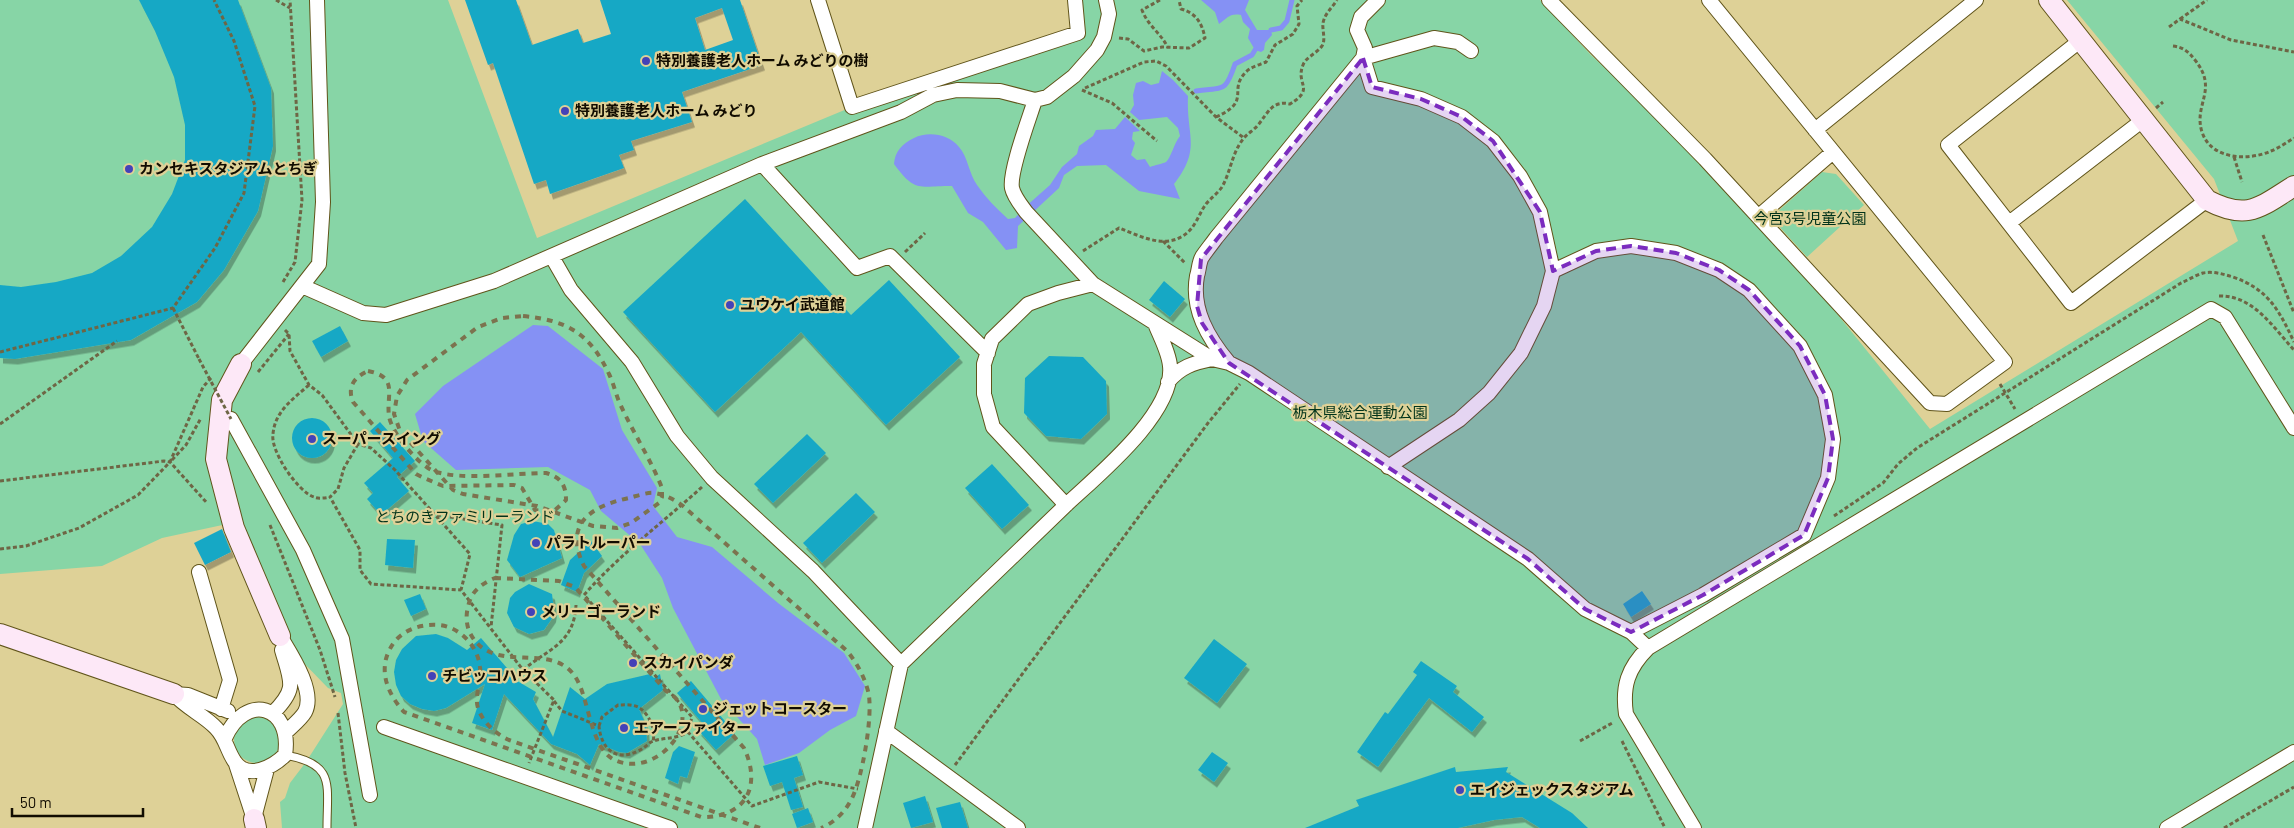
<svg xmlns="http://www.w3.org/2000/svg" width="2294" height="828" viewBox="0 0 2294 828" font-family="Barlow,'Noto Sans JP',sans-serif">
<defs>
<filter id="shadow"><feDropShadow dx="3" dy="5.5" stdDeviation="0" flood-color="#0004"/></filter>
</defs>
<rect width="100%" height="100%" fill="#ded197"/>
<path fill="#87d5a6" d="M0,0H448L537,238L859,104L1073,35L1081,0H1540L1591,55L1738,191L1930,429L2238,241L2214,179L2067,0H2294V828H282L280,802L285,798L290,783L306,762L343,704L341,693L328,688L295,654L241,521L162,538L102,566L0,574Z
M1822,172L1836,174L1864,205L1807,257L1775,222V214Z
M234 740a23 23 0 1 1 46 0a23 23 0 1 1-46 0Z"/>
<path fill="#8591f4" d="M1201,0H1249L1245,10L1257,30H1271L1272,35L1265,43L1264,50L1261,52L1255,50L1248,38L1250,29L1243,22L1241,15C1229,13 1228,18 1219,24L1215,12Z
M1162,71L1173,80L1188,96C1186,136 1202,148 1174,184L1180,199L1139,191L1106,165L1077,166L1064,175L1059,188L1018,226L1017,248L1006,250L983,222L968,213L952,186C919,186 915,193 894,164C895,151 902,144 914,138C928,131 949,134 959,147C968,157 969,174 977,185C986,198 997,209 1008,219L1015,218L1024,208L1050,185L1062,167L1077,154L1079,146L1093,136L1096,130L1115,129L1125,117L1140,131L1133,132L1132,139L1135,143L1131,155L1137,160L1145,159L1150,167C1155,165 1162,164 1166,162C1171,158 1174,143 1180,136L1178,128L1167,117L1139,120L1130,112L1134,105L1133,95L1136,83L1143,81L1151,85L1159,83Z
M533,325L548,326L603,369L622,430L657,488L653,506L677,537L712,547L778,603L844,653L865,686L856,716L830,730L799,753L765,765L757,739L721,699L673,608L662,578L640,544L601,511L590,490L548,467L456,470L423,441L415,414L443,386Z"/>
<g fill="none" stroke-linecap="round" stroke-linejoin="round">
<path stroke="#8591f4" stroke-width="5" d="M1271,30L1281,28L1287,21L1292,0
M1196,91C1223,87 1225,94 1235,64L1252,55L1255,50"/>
</g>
<path fill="#19a8c5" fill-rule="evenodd" filter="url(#shadow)" d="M139,0H238L271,88L273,146L258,211L224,270L197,302L131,340L15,359L0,358V285L21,287L56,282L92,273L121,256L152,227L172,194L185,160V125L174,77L155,31Z
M465,0H516L532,45L578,29L583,43L611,34L600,0H740L762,65L682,92L692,122L631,141L634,150L619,155L624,168L550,194L546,180L534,184L493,63L488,65ZM722,8L733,40L705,50L695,18Z
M745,199L851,315L889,280L960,357L886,425L801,332L715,412L623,312Z
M1164,281L1185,299L1170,317L1149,300Z
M340,326L348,341L321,357L312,341Z
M1049,356L1083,357L1106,381L1107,414L1081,439L1046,436L1024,413L1025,378Z
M292 438a20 20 0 1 1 40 0a20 20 0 1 1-40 0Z
M380,422L415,461L397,477L409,491L381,515L367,499L373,493L364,483L393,458L370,431Z
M807,434L826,453L773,503L754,484Z
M992,464L1029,505L1002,529L965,488Z
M856,493L875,512L822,563L803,543Z
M533,521L548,524L554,530L562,558L520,577L507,560L514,535L521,524Z
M222,529L231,552L205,565L194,543Z
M387,539L415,540L413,568L385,565Z
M591,541L602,556L584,573L577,592L561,585L570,560Z
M529,584L552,594L554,610L553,617L544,630L529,634L514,627L507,613L510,598L515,592Z
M1642,591L1651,604L1631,617L1623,604Z
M420,594L426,609L411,616L404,600Z
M436,634L448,638L467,650L481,638L507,668L502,672L536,692L533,699L553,737L570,687L585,699L607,684L650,674L654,678L660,674L663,690L639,709L646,725L647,741L627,753L619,752L599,744L590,765L577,754L551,744L504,694L492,730L472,723L485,684L446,708L434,711L422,709L410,704L401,696L396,685L394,672L396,660L402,649L416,636Z
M1214,639L1247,664L1217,703L1184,678Z
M1421,661L1457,686L1453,692L1484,717L1472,732L1429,698L1378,767L1357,752L1385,712L1388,714L1417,675L1413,672Z
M691,681L735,733L716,750L698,730L704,725L677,693Z
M679,746L695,752L687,778L680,776L678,784L665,778L673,752Z
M1212,752L1228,763L1214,782L1198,770Z
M797,756L803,775L794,778L803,807L791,810L782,782L770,786L763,766Z
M1455,767L1456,772L1508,767L1506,772L1572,813L1588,828H1540L1522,817L1494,820L1458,828H1305L1359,806L1356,800Z
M925,796L933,822L911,828L903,803Z
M960,802L968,828H942L936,808Z
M808,808L813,822L797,828L792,814Z"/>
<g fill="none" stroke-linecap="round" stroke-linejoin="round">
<defs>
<path id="lane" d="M285,755C336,764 327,784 327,828"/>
<path id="street" d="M818,0L852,107L1078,33L1075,0
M1378,0L1361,17L1357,30L1365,48L1363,58L1372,87L1421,99L1462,117L1493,141L1520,176L1540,212L1553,271L1544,306L1521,353L1489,393L1459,420L1388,467
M1549,0L1705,159L1930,403L1947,404L2005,362L1709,0
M2081,40L1948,145L2071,303L2207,200
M1035,100C1029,119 1009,172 1012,188C1014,197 1021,205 1026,212L1093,284L1212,359L1229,363L1249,373L1528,559L1585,609L1631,632L1648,648
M1815,130L1976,0
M762,164L857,268L890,256L988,353
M1759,216L1833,152
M2009,223L2143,120
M552,257L571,290L632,362L677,436L712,478L813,571L901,664
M1553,271L1596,251L1631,246L1676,253L1719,270L1749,290L1800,346L1825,395L1833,439L1828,478L1804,535L1703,595L1631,632
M302,286L363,313L386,315L494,281L762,164L901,112L933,95L957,90L1000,91L1035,100L1047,97L1074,76L1097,50L1104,37L1109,14L1106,0
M1229,363C1208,338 1191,309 1197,276C1199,270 1199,262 1202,257C1206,251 1211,245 1216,238L1363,58L1434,38L1458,42L1471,51
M241,364L319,264L323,202L317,0
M1168,382C1180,367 1193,363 1212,359
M231,419L303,550L342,639L370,795
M1066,505C1097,476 1175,413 1170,366C1169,353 1161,338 1156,326
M199,572L230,680L221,709
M280,636C290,653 316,691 305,712C301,719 292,726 286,732
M174,694C186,708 204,715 216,728C226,738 227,751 235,762C248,781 274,766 285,755C293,705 245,692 225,738
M174,694L188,695L228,711
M273,713C298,688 291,682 282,650
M384,727L670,828
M886,731L1018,828
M236,764L254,819
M254,818L267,769
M865,828L901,664L1066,505L993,427L984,394V364L992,339L1028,304L1058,293L1093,284
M1694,828L1626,714C1622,686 1628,668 1648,648L2211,309L2225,317L2294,428
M2167,828L2294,752"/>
<path id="secondary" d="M2049,0L2207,200C2247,221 2259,208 2294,186
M241,364L222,400L216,459L234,528L280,636
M0,634L174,694
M254,819L256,828"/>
</defs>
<use href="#lane" stroke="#60541a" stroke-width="9"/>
<use href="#street" stroke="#60541a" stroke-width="16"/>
<use href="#secondary" stroke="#60541a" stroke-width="22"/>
<path stroke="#6e6645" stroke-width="3" stroke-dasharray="4 2.5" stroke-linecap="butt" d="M276,0L290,8
M1160,0L1142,10C1148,26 1161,33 1168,48
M2180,19L2207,0
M2169,27L2180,19L2231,40L2294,52
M1119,38L1128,39L1144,51L1162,47L1189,48L1205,38C1202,23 1196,13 1181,9L1179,0
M2173,46C2183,47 2189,52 2195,60C2219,90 2193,104 2202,132C2211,160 2249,161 2271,151C2279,148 2287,142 2294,138
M1085,88L1144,62L1156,61L1166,66L1216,117L1244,138
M1082,90L1112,103L1157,141
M2156,108L2163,102
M1216,117C1252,101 1228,91 1245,73C1250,67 1259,65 1266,62L1275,45L1293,34L1299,24L1297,6L1302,0
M2234,157L2242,182
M2263,235L2294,313
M1163,241L1185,263
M1083,251L1119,228C1138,235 1161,248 1181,237C1195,230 1198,215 1206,204C1211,198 1218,193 1222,187C1231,171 1232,152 1244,138C1248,133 1254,130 1258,125C1268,113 1272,100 1290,104C1316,88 1295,85 1303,65C1306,57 1316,54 1322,46C1326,40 1322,30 1323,23C1325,13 1332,8 1337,0
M905,252L925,233
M283,282L295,262L302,200L290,0
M2219,296C2253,295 2273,327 2294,350
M173,308L199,359
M285,330L289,334L290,351L309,385L322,395L358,444L371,448L395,470L470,554L461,590L523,670L554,700L529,763
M0,352L173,308L215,248L244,193L255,106L234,41L214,0
M258,372L289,334
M2000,384L2015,409
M309,385C293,399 275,411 273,434C270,451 298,492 314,497C318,499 326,498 330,497
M0,424L117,341
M358,444L344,468L338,489L330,497L360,550V570L371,584L461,590
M172,460L186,445L201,418
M0,481L164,461L170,462L207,503
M702,487C662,523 619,555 584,595L692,717L688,732L752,806L819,782L858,789
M437,515L502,525L491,627
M1834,516L1883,483L1898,464L1917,448L2181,283C2188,280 2196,275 2203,273C2213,271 2223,274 2233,277C2268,289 2279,310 2294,342
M270,525L320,650L335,697
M0,549L26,546L79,528L138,495L170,462L203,387L211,378
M523,670C549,648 574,644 576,605
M554,701L562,711L599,726C601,749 616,762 638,751C643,749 647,745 651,742C662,737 675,740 688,732
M338,713L345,773L356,828
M599,726L602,717L618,705C624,705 632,704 638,707C649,713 656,730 653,741
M1580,741L1614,722
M1622,741L1665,828
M955,765L1208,423L1240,384
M2224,828L2294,787"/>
<use href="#lane" stroke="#fff" stroke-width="7"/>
<use href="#street" stroke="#fff" stroke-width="14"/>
<use href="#secondary" stroke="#fde8f7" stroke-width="20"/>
<path stroke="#7c734f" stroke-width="4" stroke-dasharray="6 6" stroke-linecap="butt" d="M523,316C566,320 590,333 609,374C614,384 616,396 621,406C634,434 651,460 662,488V497L659,503L631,523L617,528L593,526L537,506L463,494L453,490L400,431L394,414L397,396L407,380L478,327L502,318Z
M368,371C399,377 386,395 389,416C391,432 419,466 434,471C459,481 517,473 546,473C560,477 566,484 566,500L553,512L535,510L522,488L514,485L443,486L424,478L416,474L353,402C347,387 354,377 368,371Z
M495,578L559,581L575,587L666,691C708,713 662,778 617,761C589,751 590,696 574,675C549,641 492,676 470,633C465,622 466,611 470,600C474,589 485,582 495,578Z
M760,828L509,740C496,734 483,723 478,708C474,695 482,681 480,667C478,646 459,626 438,625C423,624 407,628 396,640C376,664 385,691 404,712L701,817C746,818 762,786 744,748L584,566C563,524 591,506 629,498C637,496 647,492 655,493C666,495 675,500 683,506L847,651C857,663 864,676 868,691C874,712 862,781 851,800C845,812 834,823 821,828"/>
<path stroke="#6e6645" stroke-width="3" stroke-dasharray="4 2.5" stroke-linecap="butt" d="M199,359L231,419"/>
</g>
<path fill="#7b2cbf" fill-opacity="0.2" stroke="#7b2cbf" stroke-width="4" stroke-dasharray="10 6" stroke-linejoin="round" d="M1363,58L1372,87L1421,99L1462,117L1493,141L1540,212L1553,271L1596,251L1631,246L1676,253L1719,270L1749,290L1800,346L1825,395L1833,439L1828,478L1804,535L1703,595L1631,632L1585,609L1528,559L1229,363L1202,323L1197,306L1201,259Z"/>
<g fill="#4342b8" stroke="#ded197" stroke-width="2">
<circle cx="646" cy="61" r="5"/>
<circle cx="565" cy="111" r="5"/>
<circle cx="129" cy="169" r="5"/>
<circle cx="730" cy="305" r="5"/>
<circle cx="312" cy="439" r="5"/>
<circle cx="536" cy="543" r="5"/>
<circle cx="531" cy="612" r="5"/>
<circle cx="633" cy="663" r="5"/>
<circle cx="432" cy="676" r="5"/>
<circle cx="703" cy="709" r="5"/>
<circle cx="624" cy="728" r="5"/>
<circle cx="1460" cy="790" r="5"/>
</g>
<g text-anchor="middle" stroke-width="4.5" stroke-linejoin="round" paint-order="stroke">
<g font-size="15" font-weight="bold" fill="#110c00" stroke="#ded197" text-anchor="start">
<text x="656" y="66">特別養護老人ホーム みどりの樹</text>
<text x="575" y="116">特別養護老人ホーム みどり</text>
<text x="139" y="174">カンセキスタジアムとちぎ</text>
<text x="740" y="310">ユウケイ武道館</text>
<text x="322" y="444">スーパースイング</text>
<text x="546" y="548">パラトルーパー</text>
<text x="541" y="617">メリーゴーランド</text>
<text x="643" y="668">スカイパンダ</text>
<text x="442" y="681">チビッコハウス</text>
<text x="713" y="714">ジェットコースター</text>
<text x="634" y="733">エアーファイター</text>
<text x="1470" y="795">エイジェックスタジアム</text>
</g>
<g font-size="15" fill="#00331a" stroke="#ded197">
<text x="1810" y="224">今宮3号児童公園</text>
<text x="1360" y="418">栃木県総合運動公園</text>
<text x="465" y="522">とちのきファミリーランド</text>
</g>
</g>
<path d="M12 808v8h131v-8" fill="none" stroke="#110c00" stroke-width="2.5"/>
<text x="20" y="808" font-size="15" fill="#110c00" stroke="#ded197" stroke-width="4" paint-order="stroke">50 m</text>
</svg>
